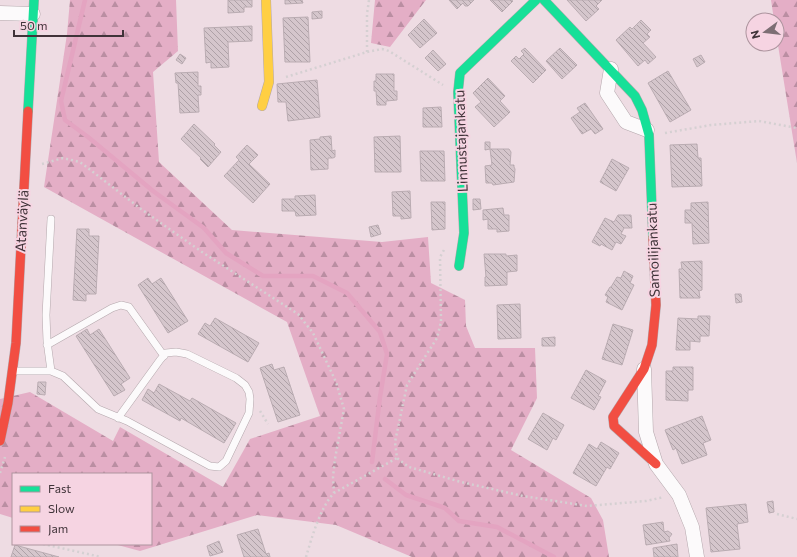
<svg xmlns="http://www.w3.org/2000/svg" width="797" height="557" viewBox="0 0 797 557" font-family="Commissioner,sans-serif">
<defs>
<pattern id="forest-firs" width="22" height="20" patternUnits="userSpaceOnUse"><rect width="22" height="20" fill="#e4aec6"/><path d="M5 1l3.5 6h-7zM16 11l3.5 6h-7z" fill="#ba8ea2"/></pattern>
<pattern id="building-back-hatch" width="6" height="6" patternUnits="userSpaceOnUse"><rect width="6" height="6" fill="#d5c6cc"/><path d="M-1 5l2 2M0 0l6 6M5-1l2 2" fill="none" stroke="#aea1a7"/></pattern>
</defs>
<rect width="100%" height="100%" fill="#eedce3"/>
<path fill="url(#forest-firs)" d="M70,0H176L178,51L153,72L159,162L232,230L382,242L428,237L431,283L465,300L466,326L475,348H535L537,398L511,450L591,498L603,520L609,557H412L336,525L257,515L140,551L114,544H151V474H13V518L0,514V399L30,392L113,441L120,427L223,487L250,439L320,416L287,322L44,187L67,34Z
M375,0H426L390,47L371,43Z
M771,0H797V163L777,39V20H774Z"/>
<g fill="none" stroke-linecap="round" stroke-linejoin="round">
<path stroke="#e4a4c1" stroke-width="4.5" d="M85,0L61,101L65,120L88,137L153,191L204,228L226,253L263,276H313L347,293L380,332L387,354L380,397L372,462
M385,479L406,495L445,508L459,521L497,527L554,557"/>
</g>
<path fill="url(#building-back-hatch)" stroke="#baacb2" d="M228,0H252V7H244V12L228,13Z
M285,0H302L303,3L285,4Z
M449,0H474L468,6H465L463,3L457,9Z
M490,0H511L513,1L502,12Z
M567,0H602L596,6L599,9L586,21Z
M322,11V18L312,19V12Z
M308,17L310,62H285L283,18Z
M424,19L437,33L420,48L408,35Z
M641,20L651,30L647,34L650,37L643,43L656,57L648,64L645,60L638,66L616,40L630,27L632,29Z
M252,26V41L228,42L229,67L211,68V62L206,63L204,28Z
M525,48L546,70L533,83L511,61L516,56L519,59L524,54L521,51Z
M560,48L577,65L562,79L546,61Z
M433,50L446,64L438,71L425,58Z
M180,54L186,58L182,64L176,60Z
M701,55L705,62L697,67L693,59Z
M668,71L691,110L670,122L648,83Z
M198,72V86H201V95H198L199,112L180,113L178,83H176L175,73Z
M376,74H394V91H397V100L386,101V105H377L376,91H374V81H376Z
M488,78L505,96L500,101L510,112L494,127L475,107L481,102L473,93Z
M317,80L320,117L288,121L286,102H278L277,84Z
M585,103L603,129L595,134L591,129L582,134L571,118L580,112L577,108Z
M441,107L442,127H423V108Z
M194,124L215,144L214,145L221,152L208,167L200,159L201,158L181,139Z
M331,136L332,151L335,150V157L333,158H328V169L311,170L310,140L320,139V137Z
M400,136L401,172H375L374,137Z
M485,142H490V149H509L511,152L510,165H514V167L515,169L514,182L493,185L492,183H486L485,166L492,165L490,149L485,150Z
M697,144L698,158H701L702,186L672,187L670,145Z
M247,145L258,155L249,164L270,184L253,203L224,176L239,160L236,157Z
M420,151H444L445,181H421Z
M612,159L629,168L616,191L600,182Z
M410,191L411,218L401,219V216H393L392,192Z
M315,195L316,215L296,216L295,211H282V199H295V196Z
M473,199H480L481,209L473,210Z
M431,202H445V229L432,230Z
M708,202L709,243L693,244L692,223H685V210H691V203Z
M503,208L504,215H509V231L497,232V229H488V219L483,220V210Z
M618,215H631L632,228H624L621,234L626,236L621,244L616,242L612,250L601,244L600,246L592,242L605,218L614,222Z
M378,225L381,234L371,237L369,227Z
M77,229H89V236H99L96,294H86V301L73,300Z
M484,254H506V256L517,255V271L507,272V285L485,286V277H486Z
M702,261V290L699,291L700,298H680L679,269H682L681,262Z
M624,271L633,276L630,283L634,285L622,310L606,302L608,297L605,295L610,287H611L617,277L621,278Z
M148,278L152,284L161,278L188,321L168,333L138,285Z
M735,294H741L742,302L736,303Z
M520,304L521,338L498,339L497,305Z
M698,316H710L709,336H700V342L690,341V350H676L678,318L698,319Z
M215,318L259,343L248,362L198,334L205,323L210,326Z
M613,324L633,330L622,365L602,359Z
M87,329L90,335L99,329L130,378L121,384L125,390L114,396L76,336Z
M555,337V346H542V338Z
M272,364L274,370L284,367L300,415L278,422L260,368Z
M673,367H693V390H688V401L666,400V371H673Z
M586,370L606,381L598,396L601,397L594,410L571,398Z
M38,382H46L45,395L37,394Z
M159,384L190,401L192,398L236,423L224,443L181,418L180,421L142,400L148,389L154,393Z
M543,413L564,425L556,440L553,438L547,450L528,439Z
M702,416L711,440L703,443L707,455L682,464L676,448L673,450L665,430Z
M601,442L619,453L610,469L607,467L596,486L573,473L589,444L597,449Z
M773,501L774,512L769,513L767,502Z
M746,504L748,522L737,524L740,549L711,552L706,508Z
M663,522L664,532L668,531L672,534L669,538L670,541L646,545L643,525Z
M258,529L266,554L269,553L270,557H244L237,535Z
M219,541L223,552L210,556L207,546Z
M677,544L678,557H654L653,548Z
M15,545L59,557H11Z"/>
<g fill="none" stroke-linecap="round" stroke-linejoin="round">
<defs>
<path id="lane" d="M47,345L112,308L121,305L129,307L164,356
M13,371H51L63,376L98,409L127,421L210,466L219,467L226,461L249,413L250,399L249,392L245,385L236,378L187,354L176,352L166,353L160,360L118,418
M51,371L47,341L46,315L51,219"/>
<path id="street" d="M0,13L33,14
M611,69L607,93L626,122L647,130
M644,369L646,432L656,464L679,495L692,527L697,557"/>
<path id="fast" d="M544,0L635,96L642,110L649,135L653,237
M28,111L34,0
M459,266L464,233L458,92L460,73L536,0"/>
<path id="slow" d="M262,106L269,82L266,0"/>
<path id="jam" d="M653,237L656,305L652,345L644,369L613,417L614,426L656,464
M0,441L8,403L16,343L28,111"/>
</defs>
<use href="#lane" stroke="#b4a7ac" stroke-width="8"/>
<use href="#street" stroke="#b4a7ac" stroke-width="15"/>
<use href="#fast" stroke="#b4a7ac" stroke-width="10"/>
<use href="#slow" stroke="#b4a7ac" stroke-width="10"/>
<use href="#jam" stroke="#b4a7ac" stroke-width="10"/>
<path stroke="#d5d0d2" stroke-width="2.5" stroke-dasharray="2 3" stroke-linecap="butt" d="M367,52V14L369,0
M286,77L367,52L382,49L389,51L443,85
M665,133L711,125L759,121L797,128
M42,164L63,158L80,162L141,209L202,252L298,314L313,333L336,382L344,409L335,459L333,477L334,493
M444,250L440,257L441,322L437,338L407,385L395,442L397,458L409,467L461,482L523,496L587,506L646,501L664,497
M260,411L268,424
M0,473L5,457
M777,514L797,519
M43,544L101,557
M306,557C312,537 320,508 334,493L397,458"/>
<use href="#lane" stroke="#fcfafb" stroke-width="7"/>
<use href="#street" stroke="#fcfafb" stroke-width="14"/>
<use href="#fast" stroke="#16e098" stroke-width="9"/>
<use href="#slow" stroke="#ffcf43" stroke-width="9"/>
<use href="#jam" stroke="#f24e42" stroke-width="9"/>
</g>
<g text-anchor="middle" stroke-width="4" stroke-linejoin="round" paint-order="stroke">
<g font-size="14" fill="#403339" stroke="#f6d4e2">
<text transform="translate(461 141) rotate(-92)" y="5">Linnustajankatu</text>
<text transform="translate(22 221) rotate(-87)" y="5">Atanväylä</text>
<text transform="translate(653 250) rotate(-92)" y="5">Samoilijankatu</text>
</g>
</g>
<rect x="12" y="473" width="140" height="72" fill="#f6d4e2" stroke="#ad949e"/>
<rect x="20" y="486" width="20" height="6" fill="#16e098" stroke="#ad949e"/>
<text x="48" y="493" font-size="12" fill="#403339">Fast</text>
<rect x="20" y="506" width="20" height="6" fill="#ffcf43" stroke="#ad949e"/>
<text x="48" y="513" font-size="12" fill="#403339">Slow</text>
<rect x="20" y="526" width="20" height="6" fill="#f24e42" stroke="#ad949e"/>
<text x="48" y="533" font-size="12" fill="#403339">Jam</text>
<g transform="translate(765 32) rotate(255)"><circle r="19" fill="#f6d4e2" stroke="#ad949e"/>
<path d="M0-3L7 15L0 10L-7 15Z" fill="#7d6e74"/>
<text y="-6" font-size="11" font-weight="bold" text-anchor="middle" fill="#403339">N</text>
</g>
<path d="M14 30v6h109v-6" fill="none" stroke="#403339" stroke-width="2"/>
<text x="20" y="30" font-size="12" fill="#403339" stroke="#f6d4e2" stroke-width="3" paint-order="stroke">50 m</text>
</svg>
